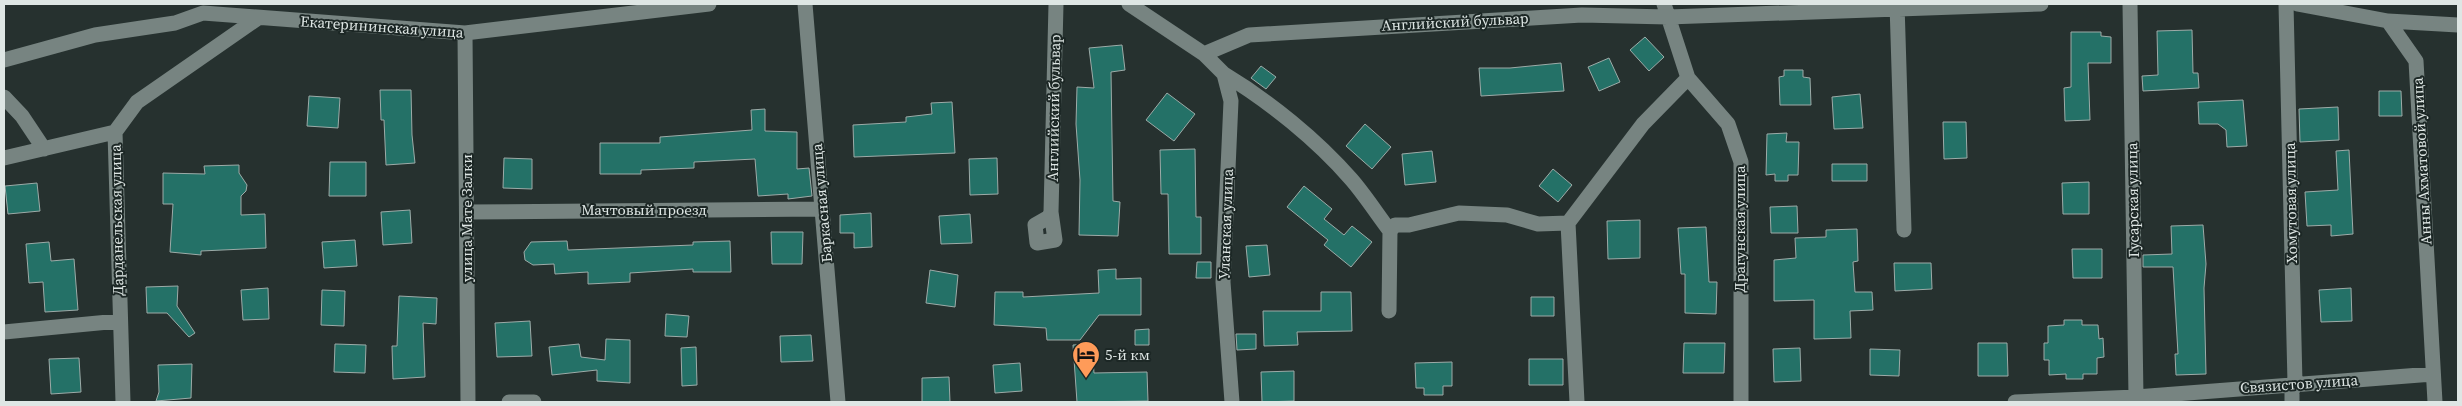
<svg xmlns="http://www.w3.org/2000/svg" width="2462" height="406" viewBox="0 0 2462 406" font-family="'Source Serif 4',serif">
<rect width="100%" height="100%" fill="#26312f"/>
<path fill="#247167" stroke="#9daba8" d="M2192,30L2193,73H2198L2199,88L2143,91L2142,76L2158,75L2157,31Z
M2071,32H2101V36L2111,37V63H2088L2090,120L2065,121L2064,88L2071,87Z
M1645,37L1664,57L1649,71L1630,50Z
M1122,45L1125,70L1111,72L1113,201L1120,202L1118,236L1079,235L1080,180L1076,124L1077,87L1094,88L1089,48Z
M1609,58L1620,82L1599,91L1588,67Z
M1561,63L1564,91L1481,96L1479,68H1510Z
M1261,66L1276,77L1266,89L1251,78Z
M1784,70H1803V77L1810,78L1811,105H1780L1779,77L1784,76Z
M380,90H411L412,135L415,163L386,165L384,120H381Z
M2379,91H2401L2402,116H2379Z
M1167,93L1195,114L1174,141L1146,120Z
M1860,94L1863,128L1834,129L1832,97Z
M309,96L340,98L338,128L307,126Z
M2243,100L2247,146L2227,147L2226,130L2218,124H2199L2198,102Z
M952,102L955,153L854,157L853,125L906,122V117L932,114L931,103Z
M2338,107L2339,140L2300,142L2299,109Z
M765,109V131L797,132V169L809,168L812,196L788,199V194L758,196L755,159L694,162V168L641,170V174H600V143H660V137L752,130L751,110Z
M1943,122H1966L1967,158L1944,159Z
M1365,124L1391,147L1372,169L1346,146Z
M1787,133L1786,142H1799L1798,175H1788V181H1775V174L1766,175L1767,134Z
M1195,149L1196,217H1201V254H1169L1168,194H1161L1160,150Z
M2349,150L2353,234L2331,236V225L2307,226L2305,192L2338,190L2336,151Z
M1432,151L1436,182L1405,185L1402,154Z
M504,158L532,159V189L503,188Z
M997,158L998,194L970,195L969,159Z
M330,162H366V196H329Z
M1832,164H1867V181H1832Z
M239,165V173L247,185L246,191L241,196V215L265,214L266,248L201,251V255L170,252L173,204H163V173L205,174L204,166Z
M1553,169L1572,185L1558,202L1539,186Z
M2089,182V214H2063L2062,183Z
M37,183L40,211L8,214L5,186Z
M1304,186L1332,209L1324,219L1344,235L1352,226L1372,242L1351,267L1324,245L1328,240L1287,207Z
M1797,206L1798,233H1771L1770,207Z
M410,210L412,243L383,245L381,212Z
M871,213L872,247L854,248V233H840V215Z
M970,214L972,243L941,244L939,216Z
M1640,220V258L1608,259L1607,221Z
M2203,225L2206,264L2204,288L2206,374L2176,375L2175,354H2178L2173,267H2143V255L2172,254L2171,226Z
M1706,227L1709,282H1717L1716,314L1685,313V274H1681L1678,228Z
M1857,229L1858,261L1853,262L1855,292H1872L1873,310L1850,311L1851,338L1814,339V300L1774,301V260L1796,258L1795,238L1826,237V230Z
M771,232H803L802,264H772Z
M355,240L357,266L324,268L322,242Z
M567,241L568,250L693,245V242L730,241L731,272H693V269L630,273V282L588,284V272L555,274L554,264L533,265L525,260L524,252L531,242Z
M49,242L51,261L74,259L78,310L45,312L43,282L29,283L26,244Z
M1267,245L1270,275L1249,277L1246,246Z
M2072,249H2102V278H2073Z
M1197,262H1211V278H1196Z
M1894,263H1931L1932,289L1895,291Z
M1116,269V279L1141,278V315H1099L1080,340H1047L1046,328L994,325L995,292H1023V297L1099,293L1098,270Z
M930,270L958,275L955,307L926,303Z
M178,286L177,306L195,333L189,337L167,313H147L146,287Z
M268,288L269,319L243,320L241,290Z
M2351,288L2352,321L2321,322L2319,290Z
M322,290L345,291L344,326L321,325Z
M1321,292H1351L1352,331L1297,332L1298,345L1264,346L1263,311H1321Z
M399,296L437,298L436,324L423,323L425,377L393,379L392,346H397Z
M1531,297H1554V316H1531Z
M666,314L689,316L687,337L665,336Z
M2064,320H2082V325H2098L2099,339L2103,338L2104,357L2097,358V374H2083V379H2066V374L2049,375V360H2044V343H2048V326L2064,325Z
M530,321L532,356L497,357L495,323Z
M1149,329V345H1135V330Z
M1236,334H1256V349L1237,350Z
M811,335L813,361L781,362L780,336Z
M606,339L630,340V383L597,381V370L552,375L549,347L579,344L581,357L605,360Z
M1684,343H1725L1724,373H1683Z
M1978,343H2007L2008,376H1978Z
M335,344L366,345L365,373L334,372Z
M1092,344L1094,373L1147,372L1148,401L1077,402L1073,345Z
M696,347L697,385L682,386L681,348Z
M1800,348L1801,381L1774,382L1773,349Z
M1870,349L1900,350L1899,376L1870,375Z
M79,358L81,392L51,394L49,359Z
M1529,359H1563V385H1529Z
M1452,362V386H1443V395H1424V388H1416L1415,363Z
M1020,363L1022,391L995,393L993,365Z
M192,364L191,398L156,401L159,392L158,365Z
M1294,371V401L1262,402L1261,372Z
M949,377L950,402H922V378Z"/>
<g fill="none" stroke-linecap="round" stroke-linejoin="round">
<path stroke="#778481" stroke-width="15" d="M805,4L838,402
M1129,4L1204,54L1224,74L1231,101L1223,282L1232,402
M1664,4L1688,78L1728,124L1741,162V402
M1897,4L1904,230
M2130,4L2136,397
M2286,4L2295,383L2292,392V402
M2297,4L2388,21L2416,61L2435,402
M2388,21L2458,25
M465,33L468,402
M1204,54L1249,35L1582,15L1668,17L2041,4
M4,60L95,35L175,23L203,13L465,33L709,4
M1224,74C1269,101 1317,140 1351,179C1365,195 1377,214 1390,231L1395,225H1409L1459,213L1507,215L1538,224L1568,223L1643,124L1688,78
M4,97L22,116L44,149
M4,158L115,132
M467,212L822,209
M1051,212L1049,217L1035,225L1037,243L1055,240L1051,212L1056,4
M1568,223L1577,402
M1389,311L1390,231
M4,332L119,321
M123,402L115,132L137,102L258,18
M509,402H534
M2015,402L2136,397L2433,374"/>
</g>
<defs>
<symbol id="hotel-pin" viewBox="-11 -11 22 30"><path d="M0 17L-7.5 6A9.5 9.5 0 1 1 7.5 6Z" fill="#fe9b59" stroke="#1c2725"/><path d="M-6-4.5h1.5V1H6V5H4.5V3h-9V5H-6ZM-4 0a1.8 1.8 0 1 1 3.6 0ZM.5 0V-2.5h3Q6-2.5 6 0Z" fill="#111"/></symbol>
</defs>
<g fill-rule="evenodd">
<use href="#hotel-pin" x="1070" y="339" width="32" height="43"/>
</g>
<g text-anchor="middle" stroke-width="4" stroke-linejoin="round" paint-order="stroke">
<g font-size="15" fill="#dee6e4" stroke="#1c2725">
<text transform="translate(1455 22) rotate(-3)" y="5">Английский бульвар</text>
<text transform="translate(382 27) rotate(4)" y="5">Екатерининская улица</text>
<text transform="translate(1054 108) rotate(-89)" y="5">Английский бульвар</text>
<text transform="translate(2422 161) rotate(-93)" y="5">Анны Ахматовой улица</text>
<text transform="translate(2133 200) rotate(-91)" y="5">Гусарская улица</text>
<text transform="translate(822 203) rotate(-95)" y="5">Баркасная улица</text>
<text transform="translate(2291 203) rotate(-91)" y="5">Хомутовая улица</text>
<text x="644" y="215">Мачтовый проезд</text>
<text transform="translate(467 218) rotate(-90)" y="5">улица Мате Залки</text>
<text transform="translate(117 220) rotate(-91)" y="5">Дарданельская улица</text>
<text transform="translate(1226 224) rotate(-88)" y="5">Уланская улица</text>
<text transform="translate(1740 229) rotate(-90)" y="5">Драгунская улица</text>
<text transform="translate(2299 384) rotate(-4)" y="5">Связистов улица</text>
</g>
<g font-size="15" fill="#dee6e4" stroke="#1c2725" text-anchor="start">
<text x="1105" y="360">5-й км</text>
</g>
</g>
<rect width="2462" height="406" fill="none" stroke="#dee6e4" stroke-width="10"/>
</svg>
